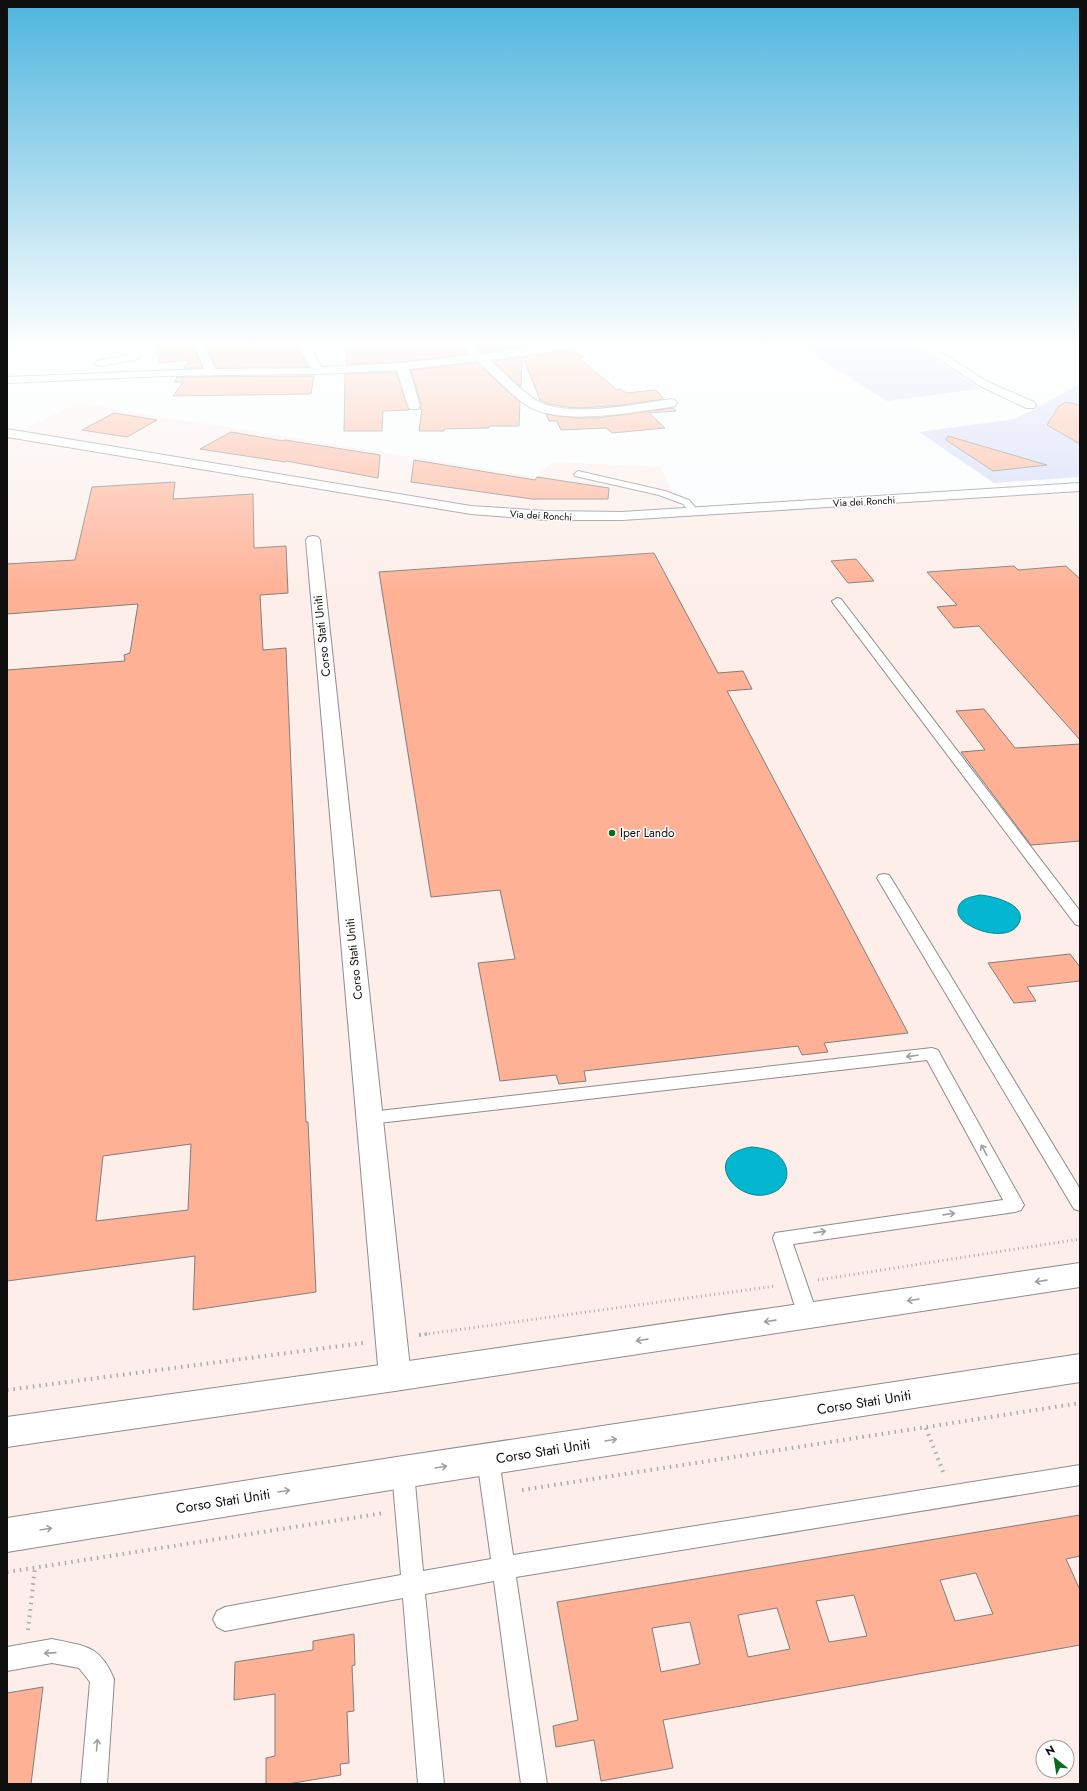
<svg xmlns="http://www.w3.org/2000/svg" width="1087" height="1791" viewBox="0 0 1087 1791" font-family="Jost,sans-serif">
<rect width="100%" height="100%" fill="#fbfcfd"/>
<path fill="#fdeee9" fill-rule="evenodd" d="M77,403L536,477L552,462L661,467L684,517L1080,489V1784H7V438ZM1043,1747H1067V1771H1043Z"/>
<path fill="#d1d8f7" d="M794,342H908L981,389L887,401Z
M1077,386L1080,387V477L994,483L919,432L1015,419Z"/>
<path fill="#04b7d0" stroke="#078596" d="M980,895C992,896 1028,904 1019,923C1011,940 981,933 969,925C963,922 957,916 958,909C960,898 971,897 980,895Z
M752,1147C760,1148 768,1149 775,1153C791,1164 791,1184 774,1192C739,1209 697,1155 752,1147Z"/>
<path fill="#ffb195" stroke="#807f7e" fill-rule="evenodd" d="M154,342H192L202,368H184L189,360L160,363Z
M205,342H236V347L239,348L284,343L286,347L296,345L308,367H216Z
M346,342H457L468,354L402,362L346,364Z
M472,342H561L484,352Z
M573,350L584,357L579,358L617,390L621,389L626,393L656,390L664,399L621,405L583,408L565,407L550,404L540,400L523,357Z
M522,357L521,387L493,361Z
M477,363L520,402L519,426H489V428L444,429V431H419L422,409H420L421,406L411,370Z
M396,372L409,410L383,411L382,431H344L345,374Z
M314,376L311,394L173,396L183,382H174L177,377Z
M1066,402L1080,405V444L1047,425L1059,406Z
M673,408L676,411L649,413L665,428L612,433L606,428L561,430L557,421H549L546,414L576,418H597Z
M114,413L120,414L157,420L127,437L82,430Z
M231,432L283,441L285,440L380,455L378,478L286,461L285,462L200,449Z
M948,436L1047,465L993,471L946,440Z
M414,460L535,480L537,477L609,488L608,499H532L411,482Z
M175,482L173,499L253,494L254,548L286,546L288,593L260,595L263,650L286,648L306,1122H308L316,1292L193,1310L195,1256L7,1281V670L125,661L124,655L130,653L138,604L7,614V564L75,560L92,487ZM191,1144L188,1210L96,1221L103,1156Z
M654,553L718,673L743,671L752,689L727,691L908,1033L824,1043L828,1052L802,1055L798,1046L584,1071L586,1081L559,1084L556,1075L500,1081L478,963L515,959L500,890L431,897L379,572Z
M856,559L874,581L848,583L831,561Z
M1014,566L1018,570L1066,566L1080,579V740L979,626L954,628L937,607L957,605L927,572Z
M984,709L1015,748L1080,744V841L1031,845L961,752L985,750L956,711Z
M1070,954L1080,967V981L1027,987L1036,1001L1014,1003L988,963Z
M1080,1515V1556L1066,1559L1080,1590V1645L663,1720L673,1768L601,1781L594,1740L556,1747L553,1726L578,1720L557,1602ZM976,1573L993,1614L955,1621L940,1580ZM854,1595L867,1636L829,1642L816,1601ZM777,1608L790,1649L748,1657L738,1615ZM690,1622L700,1664L661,1672L652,1628Z
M354,1634L355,1665L352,1666L354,1711L347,1712L349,1763L340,1764L341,1775L288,1784H266V1758L275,1756V1694L234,1700L235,1662L313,1650V1641Z
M43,1687L31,1784H7V1693Z"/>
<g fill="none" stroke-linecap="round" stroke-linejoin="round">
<defs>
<path id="service" d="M578,471L665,491L689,500L699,512L697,514H691L683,504L659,495L575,476L574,474Z
M837,598L841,599L1080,911V926L1075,924L833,603L832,601Z
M884,874L889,875L891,878L1080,1189V1211L1074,1209L877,878L879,875Z
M932,1048L938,1050L940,1054L1024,1205L1021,1210L1015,1212L793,1244L818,1316L815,1322L808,1324L801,1322L798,1316L773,1238L775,1233L1003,1200L927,1060L370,1124L364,1122L362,1118L364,1114L370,1112Z
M488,1449L496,1452L499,1459L513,1555L1080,1465V1485L516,1577L547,1784H521L494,1581L425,1594L444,1784H418L403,1598L225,1631L217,1627L213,1619L217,1611L225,1607L401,1575L392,1472L395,1465L403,1462L411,1465L414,1472L423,1571L491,1559L477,1459L480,1452Z
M52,1639C85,1646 100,1645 114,1679L107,1784H81L90,1682L79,1668L52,1663L7,1671V1647Z"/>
<path id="minor" d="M126,342H136L140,357L138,359L101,366L97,365L95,363L97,361L128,355Z
M193,342H203L215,369L311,368L296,342H306L322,367L402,363L471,355L458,342H470L483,354L573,342H602L597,345L490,360C503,372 521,391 536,400C567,419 636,404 671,399L675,400L677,403L675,406L671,407C633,412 559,427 526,405C509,393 493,375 478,361L409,369L420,406L418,409H410L408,406L397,370L319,374L165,376L7,383V377L204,369Z
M912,342H925L988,382L1034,402L1036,405L1034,408H1026L980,386Z
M313,536L318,537L320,540L411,1377L406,1387L395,1391L384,1387L379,1377L306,540L308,537Z"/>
<path id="tertiary" d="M7,429L471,506L546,511L622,512L1080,483V491L622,520H546L471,514L7,437Z"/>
<path id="primary" d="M1080,1263V1287L395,1391L7,1447V1417L395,1363Z
M1080,1354V1382L403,1488L7,1552V1518L403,1456Z"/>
</defs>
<use href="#service" stroke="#8d8d8f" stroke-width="2"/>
<use href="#minor" stroke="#8d8d8f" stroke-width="2"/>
<use href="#tertiary" stroke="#8d8d8f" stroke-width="2"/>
<use href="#primary" stroke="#8d8d8f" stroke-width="2"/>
<path stroke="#aaabac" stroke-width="3" stroke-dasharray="1 3.5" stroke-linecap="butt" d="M818,1280L1080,1239
M420,1335L775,1286"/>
<path stroke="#aaabac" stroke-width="4" stroke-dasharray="1.5 5" stroke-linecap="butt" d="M419,1335L428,1334
M7,1390L363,1343
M926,1428L944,1474
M522,1490L1080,1403
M7,1572L384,1513
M28,1630L35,1567"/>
<use href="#service" fill="#fff" fill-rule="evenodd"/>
<use href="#minor" fill="#fff" fill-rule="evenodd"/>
<use href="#tertiary" fill="#fff" fill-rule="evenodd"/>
<use href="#primary" fill="#fff" fill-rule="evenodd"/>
</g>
<defs><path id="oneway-shaft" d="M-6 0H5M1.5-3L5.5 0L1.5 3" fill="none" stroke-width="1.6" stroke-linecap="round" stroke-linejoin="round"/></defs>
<g stroke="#9f9f9f">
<use href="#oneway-shaft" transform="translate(912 1056) rotate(173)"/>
<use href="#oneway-shaft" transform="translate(984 1150) rotate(-119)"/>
<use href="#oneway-shaft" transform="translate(949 1214) rotate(-8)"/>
<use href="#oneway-shaft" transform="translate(820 1232) rotate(-8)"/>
<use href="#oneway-shaft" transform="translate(1041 1281) rotate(172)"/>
<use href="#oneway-shaft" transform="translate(913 1300) rotate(172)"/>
<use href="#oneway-shaft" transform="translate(770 1321) rotate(172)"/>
<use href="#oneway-shaft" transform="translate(642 1340) rotate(172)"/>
<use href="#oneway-shaft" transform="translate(611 1440) rotate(-9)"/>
<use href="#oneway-shaft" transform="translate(441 1467) rotate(-9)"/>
<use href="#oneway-shaft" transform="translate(284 1491) rotate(-9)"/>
<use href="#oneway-shaft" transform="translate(46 1529) rotate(-9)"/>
<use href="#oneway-shaft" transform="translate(50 1653) rotate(176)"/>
<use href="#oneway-shaft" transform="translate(97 1745) rotate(-85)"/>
</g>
<linearGradient id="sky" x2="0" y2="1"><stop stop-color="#4db5de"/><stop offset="0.58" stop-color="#fdfefe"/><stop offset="1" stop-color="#fdfefe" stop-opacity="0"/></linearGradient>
<rect width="1087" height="593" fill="url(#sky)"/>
<circle fill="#0a6c19" stroke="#fff" stroke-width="1.5" cx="612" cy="833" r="4"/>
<g text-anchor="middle" stroke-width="3" stroke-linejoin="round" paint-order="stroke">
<g font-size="10" fill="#0f0f10" stroke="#fff">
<text transform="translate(864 501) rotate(-3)" y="4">Via dei Ronchi</text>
<text transform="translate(541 515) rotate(3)" y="4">Via dei Ronchi</text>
</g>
<g font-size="12" fill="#0f0f10" stroke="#fff">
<text transform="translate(322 636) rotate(-96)" y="4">Corso Stati Uniti</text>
<text transform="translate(354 959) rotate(-96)" y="4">Corso Stati Uniti</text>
</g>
<g font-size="12" fill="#0f0f10" stroke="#fff" text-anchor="start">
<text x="620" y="837">Iper Lando</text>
</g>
<g font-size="14" fill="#0f0f10" stroke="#fff">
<text transform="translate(864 1402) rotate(-9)" y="5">Corso Stati Uniti</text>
<text transform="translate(543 1451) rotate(-9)" y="5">Corso Stati Uniti</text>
<text transform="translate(223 1501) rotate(-9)" y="5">Corso Stati Uniti</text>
</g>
</g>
<rect width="1087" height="1791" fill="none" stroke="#0f0f10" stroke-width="16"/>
<g transform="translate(1055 1759) rotate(330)"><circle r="19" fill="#ffffff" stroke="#9f9f9f"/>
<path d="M0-3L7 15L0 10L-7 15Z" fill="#0a6c19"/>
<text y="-6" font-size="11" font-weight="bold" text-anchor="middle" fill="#0f0f10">N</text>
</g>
</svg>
